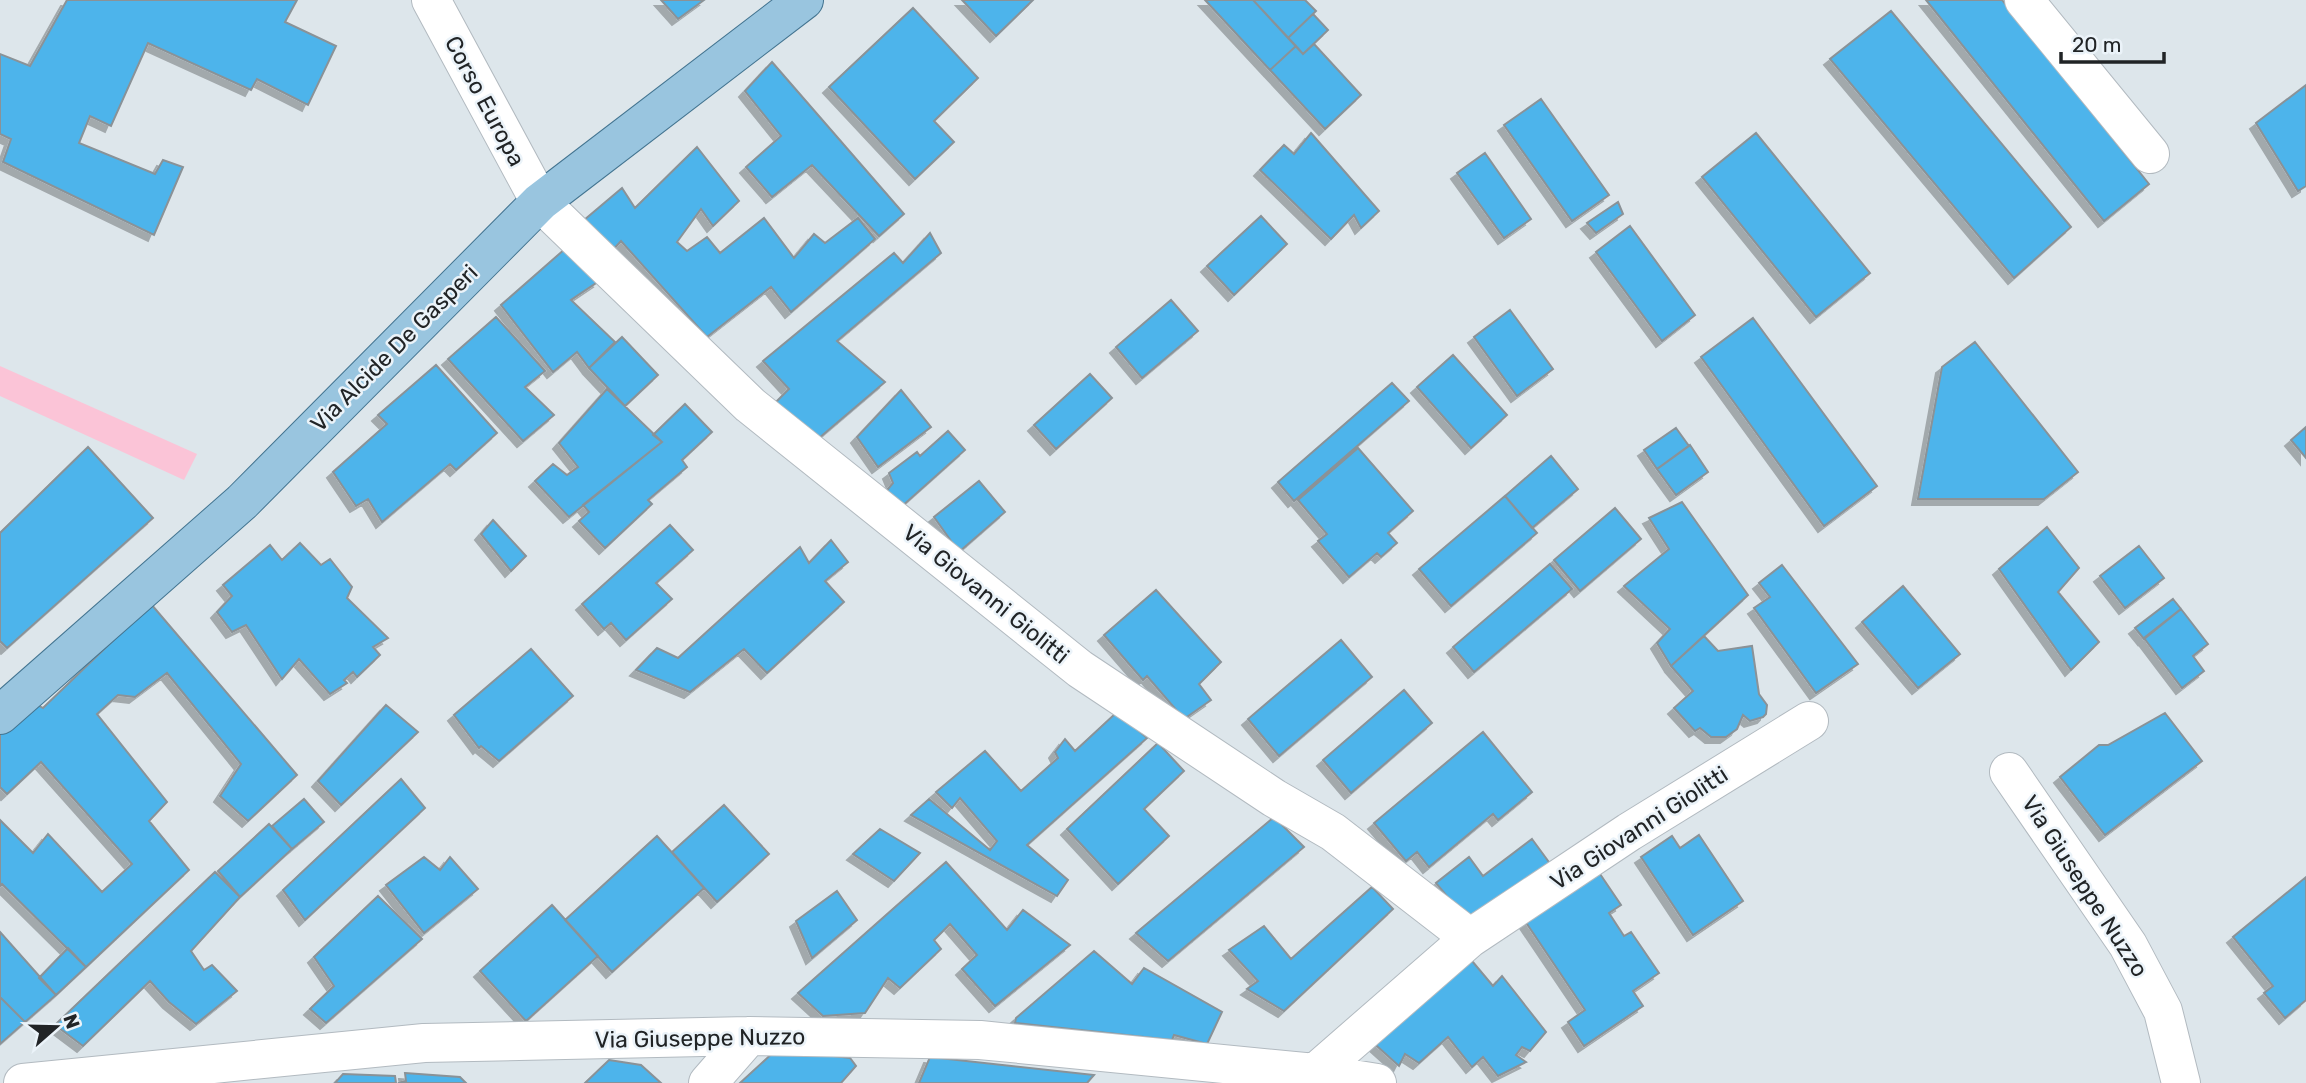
<svg xmlns="http://www.w3.org/2000/svg" width="2306" height="1083" viewBox="0 0 2306 1083" font-family="Rubik,sans-serif">
<defs>
<filter id="shadow"><feDropShadow dx="-6" dy="6" stdDeviation="0" flood-color="#0004"/></filter>
</defs>
<rect width="100%" height="100%" fill="#dde6eb"/>
<path fill="#fbc4d7" d="M0,366L197,454L184,480L0,396Z"/>
<path fill="#4db4eb" stroke="#8a9297" stroke-width="2" filter="url(#shadow)" d="M67,0H297L285,22L336,46L308,105L257,79L251,90L148,43L111,126L90,116L79,143L155,174L163,160L183,167L154,235L3,162L11,139L0,134V54L30,66Z
M661,0H704L678,19Z
M962,0H1033L996,36Z
M1205,0H1253L1296,46L1270,70Z
M1253,0H1305L1316,11L1288,38Z
M1926,0H2002L2149,184L2104,221Z
M913,8L978,78L934,121L954,142L915,179L829,87Z
M1891,11L2071,227L2014,278L1830,59Z
M1313,14L1328,30L1303,54L1288,38Z
M1314,44L1361,95L1325,129L1270,70L1296,46L1303,54Z
M772,62L904,214L879,236L812,165L772,197L746,167L781,136L745,91Z
M2306,85V186L2298,191L2256,123Z
M1541,99L1609,195L1572,221L1504,125Z
M1311,133L1379,211L1361,228L1354,215L1331,239L1260,170L1284,145L1294,154Z
M1756,133L1870,273L1816,317L1702,177Z
M697,147L739,201L713,226L701,209L677,242L687,251L707,237L720,253L764,218L794,258L814,234L825,243L858,218L875,239L791,312L771,287L707,337L621,241L610,253L577,226L622,188L635,208Z
M1485,153L1531,219L1504,238L1457,173Z
M1618,202L1623,214L1596,233L1587,223Z
M1261,216L1287,244L1234,295L1207,266Z
M1630,226L1695,315L1662,341L1596,252Z
M930,233L941,253L837,341L885,382L812,444L776,402L789,389L763,361L894,253L903,263Z
M566,248L599,281L571,300L615,342L589,368L577,352L553,372L501,305Z
M1171,300L1198,331L1142,378L1116,347Z
M1510,310L1553,369L1517,396L1474,337Z
M496,317L545,371L525,387L554,415L523,441L448,359Z
M1753,318L1877,486L1824,526L1701,357Z
M622,337L658,375L625,406L589,368Z
M1975,342L2078,472L2044,499H1918L1942,367Z
M1453,355L1507,415L1471,448L1417,387Z
M436,365L497,433L456,470L450,464L382,522L368,499L356,506L333,472L387,424L378,415Z
M1090,374L1112,398L1056,449L1034,425Z
M1392,383L1409,401L1294,501L1278,482Z
M607,389L662,442L569,517L535,481L553,464L567,475L578,467L559,443Z
M901,390L931,427L878,467L857,437Z
M685,404L712,432L682,460L687,467L648,500L652,504L605,548L579,521L589,512L583,505L662,442L653,435Z
M2306,427V458L2291,440Z
M1676,428L1689,446L1657,469L1644,450Z
M948,431L965,450L891,516L878,501L893,483L889,473L917,452L920,456Z
M1690,445L1708,472L1676,495L1657,469Z
M88,447L153,518L7,648L0,641V533Z
M1358,448L1413,511L1388,533L1397,543L1381,557L1377,553L1349,577L1318,541L1327,534L1298,500Z
M1551,456L1578,489L1532,528L1505,496Z
M979,481L1005,512L959,552L934,517Z
M1505,496L1537,533L1451,606L1419,569Z
M1682,502L1748,595L1671,666L1657,643L1670,629L1624,586L1669,549L1649,518Z
M1615,508L1641,539L1580,591L1554,560Z
M493,520L526,556L511,571L481,534Z
M670,525L693,550L656,583L672,599L626,640L611,623L604,629L582,604Z
M2047,527L2079,568L2058,592L2099,642L2071,670L1999,569Z
M831,540L848,562L825,581L844,602L767,673L744,649L690,692L636,670L657,648L678,658L800,547L809,563Z
M300,543L321,565L330,559L352,587L347,598L388,638L373,647L380,655L357,677L353,672L344,680L347,683L330,694L299,659L282,679L246,625L232,632L217,612L232,596L223,585L270,545L282,560Z
M2139,546L2164,578L2125,608L2100,576Z
M1550,564L1572,589L1474,672L1453,647Z
M1782,565L1858,664L1816,693L1754,608L1770,597L1759,583Z
M1903,586L1960,654L1918,688L1862,622Z
M1156,590L1221,662L1199,684L1211,700L1184,719L1147,676L1143,680L1104,635Z
M2173,599L2181,609L2144,639L2135,628Z
M151,604L297,775L248,821L220,796L241,764L167,673L135,697L118,695L97,714L167,802L149,821L189,870L86,967L2,884L0,886V820L33,853L48,834L102,892L132,864L41,762L7,794L0,787V733L29,700L43,708Z
M2181,609L2208,644L2193,656L2204,671L2182,688L2144,638Z
M1704,636L1718,651L1752,646L1759,694L1767,705L1766,714L1763,717L1750,721L1743,715L1737,729L1726,737H1711L1700,728L1695,731L1674,708L1693,691L1671,666Z
M1341,640L1372,677L1279,756L1248,719Z
M531,649L573,696L499,761L481,746L479,748L454,715Z
M1404,690L1432,723L1351,793L1323,760Z
M386,705L418,732L341,805L318,781Z
M1117,712L1147,738L1027,845L1068,880L1057,896L911,815L929,799L990,850L997,841L960,798L952,808L936,792L985,751L1021,791L1058,758L1055,752L1065,739L1075,751Z
M2165,713L2202,761L2105,835L2060,777L2099,745H2108Z
M1483,732L1532,792L1498,820L1493,814L1429,867L1417,852L1406,861L1374,823Z
M1158,743L1184,771L1144,809L1169,836L1118,884L1067,829Z
M401,779L425,808L305,920L283,890Z
M304,799L324,822L292,849L272,826Z
M724,805L769,854L717,902L672,852Z
M1274,817L1304,847L1168,961L1136,933Z
M269,824L292,849L240,897L218,871Z
M880,829L920,853L894,881L853,854Z
M1699,835L1743,901L1693,935L1641,857L1672,836L1680,848Z
M657,836L704,888L612,972L565,920Z
M1532,839L1554,869L1474,929L1436,883L1469,857L1483,876Z
M424,857L440,870L450,857L478,889L424,933L386,885Z
M946,862L1007,930L1023,910L1070,945L995,1006L962,969L977,955L950,924L934,940L941,949L900,988L888,978L865,1013L823,1016L798,993Z
M1598,871L1621,905L1609,913L1624,936L1631,932L1659,973L1633,991L1643,1006L1584,1046L1568,1022L1585,1010L1525,921Z
M215,872L240,897L191,951L204,970L212,965L237,991L196,1024L169,1002L150,981L83,1046L55,1025Z
M2306,877V1000L2285,1018L2264,993L2273,986L2233,937Z
M1372,887L1393,909L1284,1011L1247,989L1258,981L1229,950L1264,926L1291,959Z
M837,891L857,920L812,958L796,921Z
M378,896L422,939L326,1023L310,1009L334,986L314,957Z
M552,905L598,956L526,1021L480,971Z
M0,932L56,995L25,1022L0,997Z
M68,948L86,967L56,995L39,978Z
M1094,951L1132,984L1144,968L1222,1012L1207,1044L1174,1035L1172,1040L1015,1023L1016,1018Z
M1467,955L1493,986L1502,976L1546,1032L1530,1051L1522,1047L1516,1055L1526,1062L1498,1076L1483,1057L1472,1067L1448,1037L1419,1063L1405,1054L1399,1066L1368,1038Z
M0,997L25,1022L0,1044Z
M777,1049L850,1058L856,1066L841,1083H740Z
M930,1057L1094,1075L1087,1083H919Z
M609,1060L641,1065L661,1083H585Z
M405,1073L460,1077L466,1083H398L406,1081Z
M343,1074L395,1076L396,1083H335Z"/>
<g fill="none" stroke-linecap="round" stroke-linejoin="round">
<defs>
<path id="minor" d="M431,0L540,202L750,405L1080,669L1274,798L1333,832L1470,938L1315,1073
M2024,0L2150,154
M2009,772L2128,945L2163,1011L2181,1083
M1470,938L1629,832L1809,721
M23,1083L424,1043L749,1036L980,1040L1315,1073L1377,1083
M708,1083L749,1036"/>
<path id="major" d="M0,715L242,502L540,202L804,0"/>
</defs>
<use href="#minor" stroke="#b2bac0" stroke-width="40"/>
<use href="#major" stroke="#437490" stroke-width="40"/>
<use href="#minor" stroke="#fff" stroke-width="38"/>
<use href="#major" stroke="#99c5df" stroke-width="38"/>
</g>
<g text-anchor="middle" stroke-width="5" stroke-linejoin="round" paint-order="stroke">
<g font-size="23" fill="#212426" stroke="#ebf3f9">
<text transform="translate(485 101) rotate(62)" y="8">Corso Europa</text>
<text transform="translate(394 348) rotate(-45)" y="8">Via Alcide De Gasperi</text>
<text transform="translate(986 594) rotate(39)" y="8">Via Giovanni Giolitti</text>
<text transform="translate(1639 828) rotate(-33)" y="8">Via Giovanni Giolitti</text>
<text transform="translate(2085 886) rotate(57)" y="8">Via Giuseppe Nuzzo</text>
<text transform="translate(700 1038) rotate(-1)" y="8">Via Giuseppe Nuzzo</text>
</g>
</g>
<g transform="translate(56 1027) rotate(70)" stroke="#ebf3f9" stroke-width="5" paint-order="stroke">
<path d="M0-5L12 26L0 18L-12 26Z" fill="#212426"/>
<text y="-10" font-size="19" font-weight="bold" text-anchor="middle" fill="#212426">N</text>
</g>
<path d="M2061 52v10h103v-10" fill="none" stroke="#212426" stroke-width="3.5"/>
<text x="2072" y="52" font-size="21" fill="#212426" stroke="#ebf3f9" stroke-width="5" paint-order="stroke">20 m</text>
</svg>
